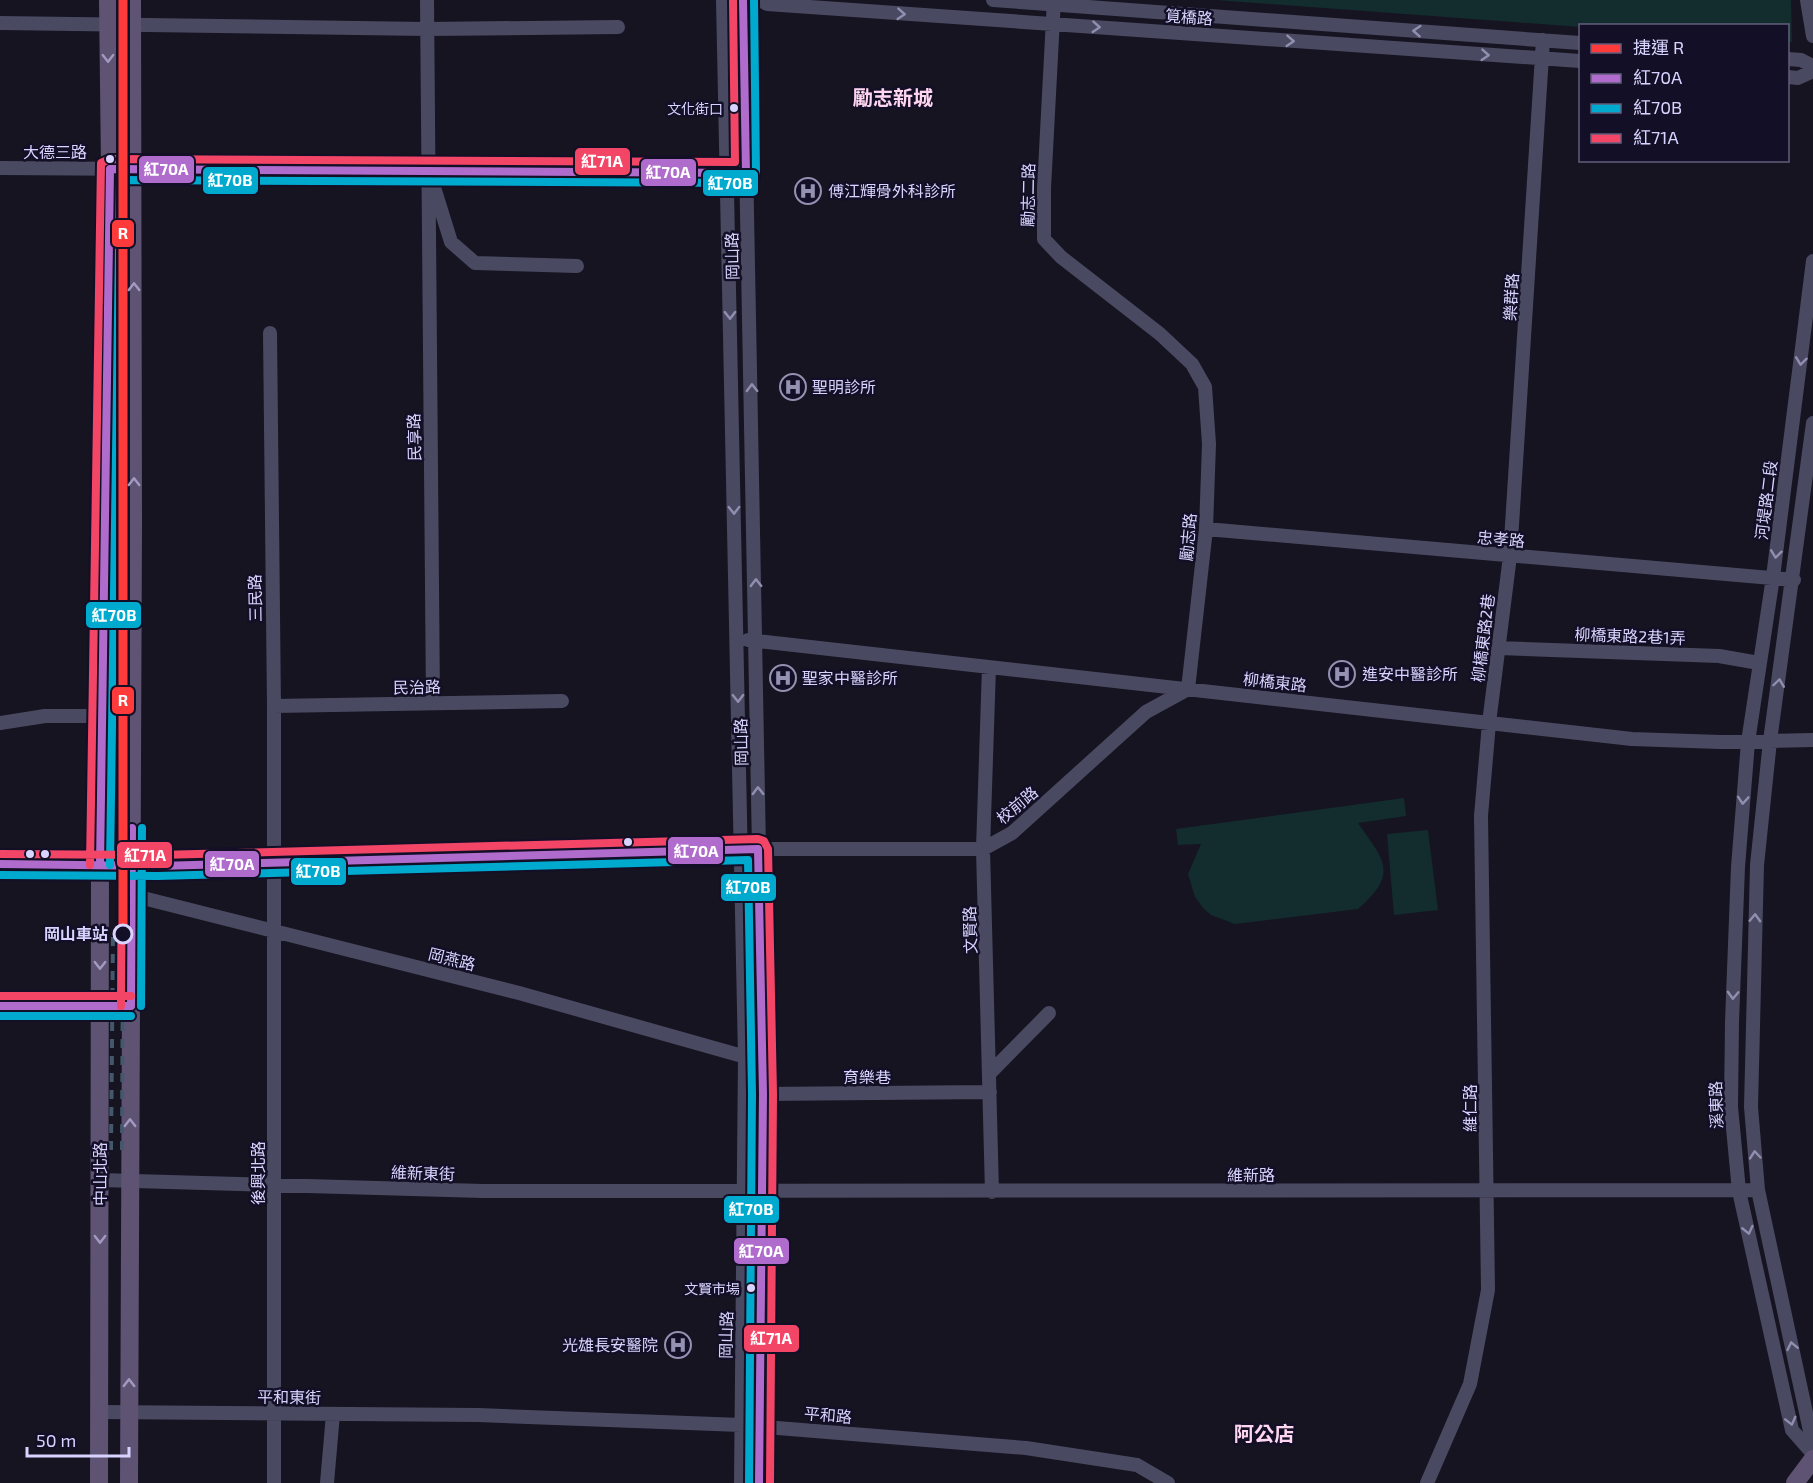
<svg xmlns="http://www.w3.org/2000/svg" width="1813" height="1483" viewBox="0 0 1813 1483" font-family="'Exo 2','Noto Sans TC',sans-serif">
<rect width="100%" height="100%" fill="#161421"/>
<path fill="#132c2d" d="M1216,0H1791L1792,42H1788V26L1580,27Z
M1404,798L1406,816L1358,823C1383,859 1400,873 1358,909L1235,924L1211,915L1204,909L1195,897L1188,874L1201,844L1178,845L1176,829Z
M1428,830L1438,910L1394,915L1387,834Z"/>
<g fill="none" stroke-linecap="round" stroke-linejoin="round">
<path stroke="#4a4962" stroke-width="14" d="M427,0L433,703
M723,0L745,1057L741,1483
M743,0L763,1062L759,1483
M760,0L767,4L1580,61
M993,0L1580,43
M1807,0L1813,36
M0,23L426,29L618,27
M1788,59L1801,60L1813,66
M1788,77L1798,78L1813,71
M0,168L735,173
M433,184L451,242L475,263L577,266
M1813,261L1773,577L1748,742L1738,867L1732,1022L1731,1107L1739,1191L1792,1430L1813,1454
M270,333L274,706V1483
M1813,423L1770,741L1757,865L1751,1107L1758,1190L1813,1445
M1206,529L1794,580
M748,640L1632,739L1720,742L1813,740
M1499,648L1719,656L1759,663
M989,667L983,849L992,1192
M274,706L562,701
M0,723L45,716H133
M100,865L158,866L758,849H983L1012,833L1146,712L1188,689L1206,529L1209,444L1205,387L1192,364L1160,334L1061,257L1044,239V188L1054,0
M131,895L519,993L753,1059
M990,1073L1049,1013
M756,1094L990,1092
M100,1180L483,1191L1758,1190
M100,1412L478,1415L741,1425L1026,1448L1137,1465L1168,1483
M327,1483L333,1414
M1427,1483L1470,1384L1488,1290L1481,816L1489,723L1510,556L1543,40"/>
<path stroke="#5e5373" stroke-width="18" d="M99,1483L100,865L110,169L108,0
M129,1483L133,523L132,0
M1795,1483L1813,1459"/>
<path stroke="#43596b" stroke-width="4" stroke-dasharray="9 8" stroke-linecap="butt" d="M111,1150L113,934
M122,1150L123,934"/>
<defs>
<path id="bus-1" d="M0,864L158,866L758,849L763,1094L759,1483
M100,865L110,169L746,173L743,0
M0,1006H131
M131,1006L132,828"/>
<path id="bus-2" d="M110,865L120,180L749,183L755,179L756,173L754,0
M0,875L158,876L748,860L752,1094L749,1483
M141,1006L142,828
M0,1016H131"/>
<path id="bus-3" d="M0,854L158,855L758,839L764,841L768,849L773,1094L770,1483
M90,865L101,163L110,159L735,162L733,0
M0,996H131
M121,1006L122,828"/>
</defs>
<use href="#bus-1" stroke="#130f26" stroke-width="12"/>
<use href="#bus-2" stroke="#130f26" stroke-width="12"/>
<use href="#bus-3" stroke="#130f26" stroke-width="12"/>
<use href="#bus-1" stroke="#b06ccc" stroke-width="8"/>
<use href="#bus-2" stroke="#00a9ce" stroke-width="8"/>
<use href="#bus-3" stroke="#f34667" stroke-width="8"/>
<defs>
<path id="metro-1" d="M123,0V934"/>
</defs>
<use href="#metro-1" stroke="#130f26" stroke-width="14"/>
<use href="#metro-1" stroke="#ff3a3a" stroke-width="9"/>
</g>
<defs><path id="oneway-chevron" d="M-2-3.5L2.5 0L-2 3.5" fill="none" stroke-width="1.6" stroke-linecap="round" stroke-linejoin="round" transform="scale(1.5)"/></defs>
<g stroke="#928eb0">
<use href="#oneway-chevron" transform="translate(901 14) rotate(4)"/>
<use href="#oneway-chevron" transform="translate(1096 27) rotate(4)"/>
<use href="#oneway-chevron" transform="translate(1417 31) rotate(-176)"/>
<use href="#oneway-chevron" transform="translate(1290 41) rotate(4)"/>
<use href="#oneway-chevron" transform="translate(1485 55) rotate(4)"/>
<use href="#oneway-chevron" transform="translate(730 315) rotate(89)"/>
<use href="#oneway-chevron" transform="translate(1801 361) rotate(97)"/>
<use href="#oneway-chevron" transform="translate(752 388) rotate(-91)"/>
<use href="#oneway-chevron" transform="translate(734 510) rotate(89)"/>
<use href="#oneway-chevron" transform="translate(1776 554) rotate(97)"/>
<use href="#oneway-chevron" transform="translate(756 583) rotate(-91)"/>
<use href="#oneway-chevron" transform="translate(1779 683) rotate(-82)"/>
<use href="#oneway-chevron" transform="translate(738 698) rotate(89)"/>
<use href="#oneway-chevron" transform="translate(758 791) rotate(-91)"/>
<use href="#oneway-chevron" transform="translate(1743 800) rotate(94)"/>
<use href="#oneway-chevron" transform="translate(1755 918) rotate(-88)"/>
<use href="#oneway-chevron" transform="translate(1733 995) rotate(92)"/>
<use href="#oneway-chevron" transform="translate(1755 1155) rotate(-95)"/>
<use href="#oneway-chevron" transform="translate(1748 1230) rotate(77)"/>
<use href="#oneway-chevron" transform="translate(1792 1346) rotate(-102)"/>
<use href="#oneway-chevron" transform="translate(1791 1421) rotate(76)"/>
</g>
<g stroke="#a29ac0">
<use href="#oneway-chevron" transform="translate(108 58) rotate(89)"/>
<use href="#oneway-chevron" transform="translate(134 287) rotate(-90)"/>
<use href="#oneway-chevron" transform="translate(134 482) rotate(-90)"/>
<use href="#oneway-chevron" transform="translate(100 965) rotate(90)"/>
<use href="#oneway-chevron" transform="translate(130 1123) rotate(-90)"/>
<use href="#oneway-chevron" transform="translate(100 1239) rotate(90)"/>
<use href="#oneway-chevron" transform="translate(129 1383) rotate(-90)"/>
</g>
<defs>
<symbol id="hospital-ring" viewBox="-11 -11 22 22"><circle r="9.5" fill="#130f26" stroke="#9591b1" stroke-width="1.5"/><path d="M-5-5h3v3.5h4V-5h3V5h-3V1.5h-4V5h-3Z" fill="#9591b1"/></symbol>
</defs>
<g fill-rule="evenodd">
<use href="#hospital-ring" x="793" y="176" width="30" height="30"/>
<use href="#hospital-ring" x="778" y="372" width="30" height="30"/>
<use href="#hospital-ring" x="1327" y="659" width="30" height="30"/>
<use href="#hospital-ring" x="768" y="663" width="30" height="30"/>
<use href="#hospital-ring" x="663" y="1330" width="30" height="30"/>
</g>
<g fill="#d9d4ff" stroke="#130f26" stroke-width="2">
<circle cx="734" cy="108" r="5"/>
<circle cx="110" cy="159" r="5"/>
<circle cx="628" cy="842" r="5"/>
<circle cx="30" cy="854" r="5"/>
<circle cx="45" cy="854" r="5"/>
<circle cx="751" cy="1288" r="5"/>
</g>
<circle fill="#130f26" stroke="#d9d4ff" stroke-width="3" cx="123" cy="934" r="9"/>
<g text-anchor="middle" stroke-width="5" stroke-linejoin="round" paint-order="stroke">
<g font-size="14" fill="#d9d4ff" stroke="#130f26" text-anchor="end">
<text x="723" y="114">文化街口</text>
<text x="740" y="1294">文賢市場</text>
</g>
<g font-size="16" fill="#d9d4ff" stroke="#130f26">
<text transform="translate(1189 17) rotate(4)" y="6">筧橋路</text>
<text x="55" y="158">大德三路</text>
<text transform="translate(1028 195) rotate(-89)" y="6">勵志二路</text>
<text transform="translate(732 256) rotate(-91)" y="6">岡山路</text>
<text transform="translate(1511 297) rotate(-87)" y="6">樂群路</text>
<text transform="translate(414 437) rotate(-91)" y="6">民享路</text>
<text transform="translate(1766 500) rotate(-83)" y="6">河堤路二段</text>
<text transform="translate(1188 537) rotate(-85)" y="6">勵志路</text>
<text transform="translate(1501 539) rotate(5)" y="6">忠孝路</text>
<text transform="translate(255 598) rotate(-91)" y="6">三民路</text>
<text transform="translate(1630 636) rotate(2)" y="6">柳橋東路2巷1弄</text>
<text transform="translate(1483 638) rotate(-83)" y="6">柳橋東路2巷</text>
<text transform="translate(1275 682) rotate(6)" y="6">柳橋東路</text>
<text transform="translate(417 687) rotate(-1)" y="6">民治路</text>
<text transform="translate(741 742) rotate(-91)" y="6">岡山路</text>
<text transform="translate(1017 805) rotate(-40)" y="6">校前路</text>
<text transform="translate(970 930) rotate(-92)" y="6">文賢路</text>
<text transform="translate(452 959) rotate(14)" y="6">岡燕路</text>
<text x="867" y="1083">育樂巷</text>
<text transform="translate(1716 1105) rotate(-92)" y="6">溪東路</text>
<text transform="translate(1470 1108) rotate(-90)" y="6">維仁路</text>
<text transform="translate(258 1173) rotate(-90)" y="6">後興北路</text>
<text transform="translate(423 1173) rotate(2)" y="6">維新東街</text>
<text transform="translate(100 1174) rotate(-90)" y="6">中山北路</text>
<text x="1251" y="1181">維新路</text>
<text transform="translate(726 1335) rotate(-89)" y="6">岡山路</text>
<text transform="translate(289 1397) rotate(1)" y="6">平和東街</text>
<text transform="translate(828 1415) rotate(5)" y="6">平和路</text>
</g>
<g font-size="16" fill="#d9d4ff" stroke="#130f26" text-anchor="start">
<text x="828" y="197">傅江輝骨外科診所</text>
<text x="812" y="393">聖明診所</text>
<text x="1362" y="680">進安中醫診所</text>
<text x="802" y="684">聖家中醫診所</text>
<text x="658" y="1351" text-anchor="end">光雄長安醫院</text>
</g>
<g font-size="16" font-weight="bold" fill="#d9d4ff" stroke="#130f26" text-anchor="end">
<text x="108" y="940">岡山車站</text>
</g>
<g font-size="20" font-weight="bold" fill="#ffd6f0" stroke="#130f26">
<text x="893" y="105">勵志新城</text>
<text x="1264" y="1441">阿公店</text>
</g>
</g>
<g stroke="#130f26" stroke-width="2">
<rect x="574" y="147" width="57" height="29" rx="6" fill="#f34667"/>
<rect x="138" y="155" width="57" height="29" rx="6" fill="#b06ccc"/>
<rect x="640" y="158" width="57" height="29" rx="6" fill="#b06ccc"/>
<rect x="202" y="166" width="57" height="29" rx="6" fill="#00a9ce"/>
<rect x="702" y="169" width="57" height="28" rx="6" fill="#00a9ce"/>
<rect x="111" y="219" width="24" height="29" rx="6" fill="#ff3a3a"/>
<rect x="85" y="601" width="57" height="28" rx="6" fill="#00a9ce"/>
<rect x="111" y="686" width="24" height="29" rx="6" fill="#ff3a3a"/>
<rect x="667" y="836" width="57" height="29" rx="6" fill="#b06ccc"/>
<rect x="116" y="841" width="57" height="28" rx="6" fill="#f34667"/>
<rect x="204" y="850" width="56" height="28" rx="6" fill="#b06ccc"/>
<rect x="290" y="857" width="57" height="29" rx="6" fill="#00a9ce"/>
<rect x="720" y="873" width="57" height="29" rx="6" fill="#00a9ce"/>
<rect x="723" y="1195" width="57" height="29" rx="6" fill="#00a9ce"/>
<rect x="733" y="1237" width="57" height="28" rx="6" fill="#b06ccc"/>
<rect x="743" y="1324" width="57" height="29" rx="6" fill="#f34667"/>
</g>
<g font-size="16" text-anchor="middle" font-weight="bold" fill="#fff">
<text x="602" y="167">紅71A</text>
<text x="166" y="175">紅70A</text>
<text x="668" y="178">紅70A</text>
<text x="230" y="186">紅70B</text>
<text x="730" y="189">紅70B</text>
<text x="123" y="239">R</text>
<text x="114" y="621">紅70B</text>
<text x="123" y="706">R</text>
<text x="696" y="857">紅70A</text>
<text x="145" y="861">紅71A</text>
<text x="232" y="870">紅70A</text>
<text x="318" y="877">紅70B</text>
<text x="748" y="893">紅70B</text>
<text x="751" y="1215">紅70B</text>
<text x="761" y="1257">紅70A</text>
<text x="771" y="1344">紅71A</text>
</g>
<rect x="1579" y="24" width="210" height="138" fill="#130f26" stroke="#625e7d" stroke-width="1.5"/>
<rect x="1591" y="44" width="30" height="9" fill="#ff3a3a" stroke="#625e7d" stroke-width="1.5"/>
<text x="1633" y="54" font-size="18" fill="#d9d4ff">捷運 R</text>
<rect x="1591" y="74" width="30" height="9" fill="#b06ccc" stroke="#625e7d" stroke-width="1.5"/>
<text x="1633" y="84" font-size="18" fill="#d9d4ff">紅70A</text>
<rect x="1591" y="104" width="30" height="9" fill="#00a9ce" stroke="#625e7d" stroke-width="1.5"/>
<text x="1633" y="114" font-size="18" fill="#d9d4ff">紅70B</text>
<rect x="1591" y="134" width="30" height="9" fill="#f34667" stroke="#625e7d" stroke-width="1.5"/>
<text x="1633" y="144" font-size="18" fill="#d9d4ff">紅71A</text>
<path d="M27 1447v9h102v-9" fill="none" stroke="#d9d4ff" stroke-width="3"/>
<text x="36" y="1447" font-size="18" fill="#d9d4ff" stroke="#130f26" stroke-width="4.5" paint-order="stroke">50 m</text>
</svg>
